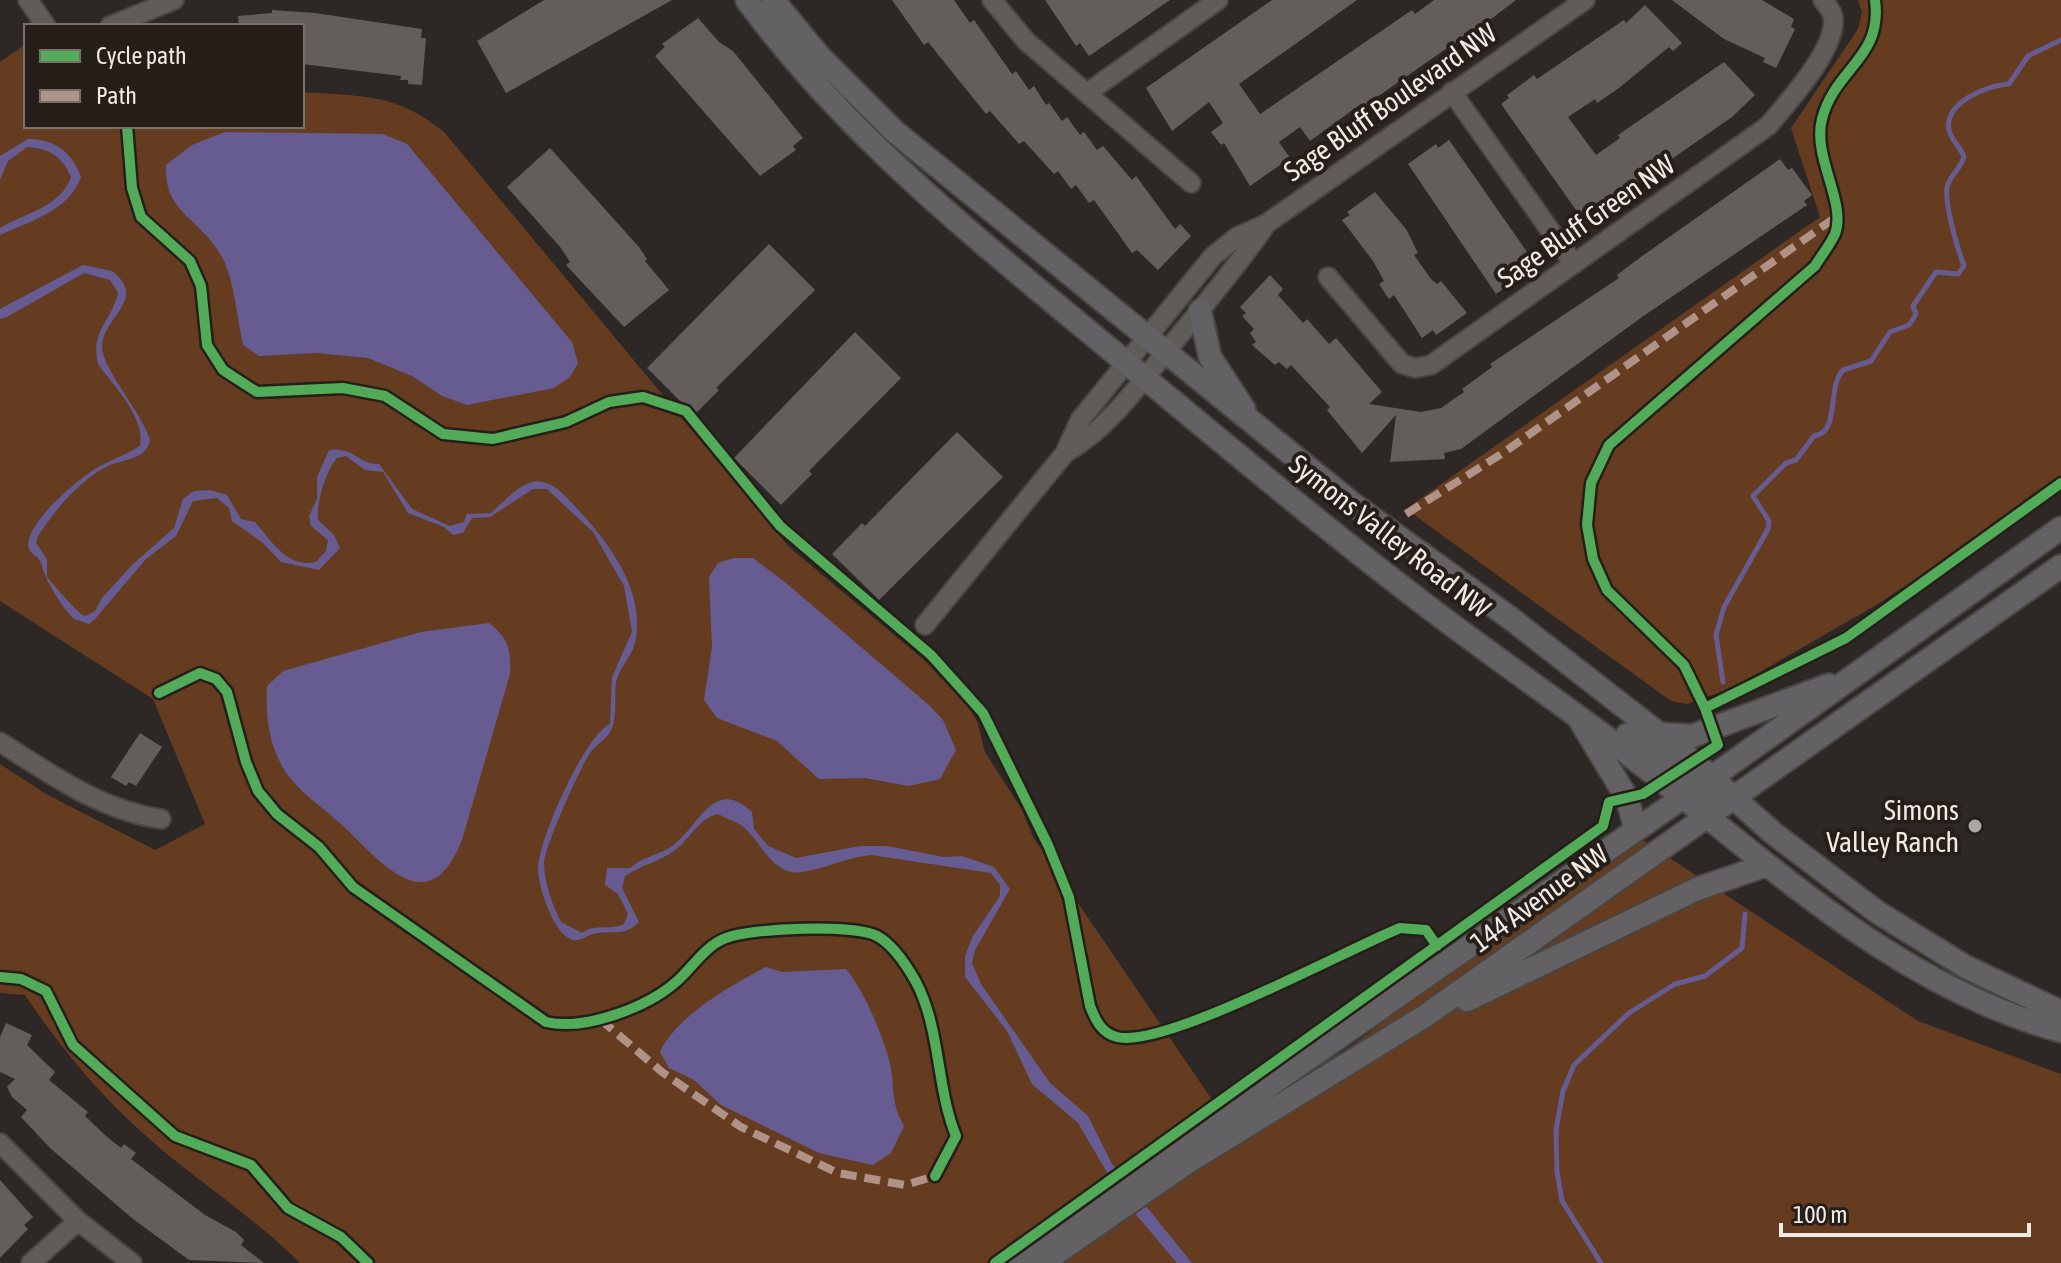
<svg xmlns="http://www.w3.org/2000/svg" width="2061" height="1263" viewBox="0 0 2061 1263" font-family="'Asap Condensed',sans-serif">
<rect width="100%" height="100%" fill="#2d2826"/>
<path fill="#663c20" d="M1858,0H2061V481L1878,604L1732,688L1687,704L1671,701L1406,509L1820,217L1791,128L1858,29L1862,12Z
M26,44V126H140L142,129L147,126H302V92C360,96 397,93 444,132L789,547L923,659L967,705L977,721L985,752L1022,810L1033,837L1236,1135L1630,832L1918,1021L2061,1074V1263H300C249,1212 187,1175 135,1126C93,1087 57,1043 25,995L0,993V764L46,794L155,850L205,824L153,699L0,601V62Z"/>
<path fill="#665c91" d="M225,132L383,134L407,144L572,342L578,363L570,377L554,388L467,405L442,396L412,376L368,358L316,353L259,356L243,345C237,319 235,285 224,261C204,219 163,215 166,165L192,145Z
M28,139C54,138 73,153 81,177C69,211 30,221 0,235V228C23,214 61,207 71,177C62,156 50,149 27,147L8,161L0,180V156Z
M83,265L112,271C148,299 104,316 102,346C101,368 142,412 150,440C147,459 125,459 110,465C79,480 56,509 38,536L36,543L47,559V577C54,585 78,614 85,616L95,611L102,598L132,565L174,528L183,499L194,491L210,490L227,495L241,519L255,522C271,540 287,569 316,562L326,551L328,540L311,526L309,516L317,499V477L329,450C354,446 357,464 379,464L412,509L450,526L464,522L467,514L491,513C515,492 534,464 565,496C600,531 645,584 636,638C634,655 619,667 616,683C614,696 617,712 613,725C610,738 597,743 590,753C580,768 544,848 544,864C545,885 552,904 561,922L582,933C594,923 610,931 624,924L628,914L618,894L605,885L607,868H630C643,857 655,856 669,848C698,831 712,774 752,812L754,829L768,846L796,858L860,846H887L944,857L962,856L994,867L1010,889L975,950L972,963L981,984L1050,1083L1088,1116L1112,1164L1192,1263H1177L1122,1198L1078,1123L1032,1084L1007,1031L965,977V956L973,936L1000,896V885L991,873L871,855C847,857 827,868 803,872C772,877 761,840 741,825C734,821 725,818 718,814C699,818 690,839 675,850C660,862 641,865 625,876L622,888L639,922C624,938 611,929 593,934C586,936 578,943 570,939C553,931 539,889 538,870C537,842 585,735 610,724L612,677L632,632L624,586L593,532L547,489H533L490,517L472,518L463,533L453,535L444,527L408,513L383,472L365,470L346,456L337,458C326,470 316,504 318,520L334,535L340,548L319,570L281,562L263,543L232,521L229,508L217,498L193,501L176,536L146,559L95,619L89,624L74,619C61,606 45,580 41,563C39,555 32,556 29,549C21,525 82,476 100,466C113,459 128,454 140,446C146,418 113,385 98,364C90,330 111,323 118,293L110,280L84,273L7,317L0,319V309Z
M734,558H753L786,583L929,705L943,720L956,750L940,779L909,786L865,778L819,779L777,741L717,718L704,700L712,647L709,577L718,563Z
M489,623C509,639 511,649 510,674L462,840C428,925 381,861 341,824C317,802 291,788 278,758C267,734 266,710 267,686L283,671L421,632Z
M766,967L782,972L846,969C863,989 882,1033 889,1060C896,1087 889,1099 904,1126L891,1153L873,1165L819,1153L721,1105L694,1080L669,1068L660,1052C676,1016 732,985 766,967Z"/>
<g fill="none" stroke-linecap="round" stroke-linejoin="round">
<path stroke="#665c91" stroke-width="5" d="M1723,682L1716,635L1724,607L1768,529L1769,521L1753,496L1786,463L1796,460L1814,436C1841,432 1826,389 1843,370L1871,361L1890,332L1909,325L1916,314L1913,306L1936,272L1958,274L1964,266C1958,250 1942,197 1948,184C1952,174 1960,169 1964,157C1961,148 1950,138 1949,130C1944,102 1988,85 2009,84L2028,56L2061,40
M1601,1263L1562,1201L1557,1172L1556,1130L1563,1091L1574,1065L1629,1013L1675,984L1705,976L1742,948L1745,914"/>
</g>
<path fill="#635e5c" d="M544,0H672L506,93L477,41Z
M892,0H954L970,23L974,20L1012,74L1016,71L1029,90L1034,86L1046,105L1049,103L1062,121L1067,117L1080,135L1084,132L1097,150L1103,146L1132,180L1136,176L1175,229L1180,224L1191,236L1158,270L1137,250L1132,253L1094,200L1089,203L1076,185L1071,189L1058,171L1054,174L1024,141L1019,144L990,111L986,114L928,42L924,45Z
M1045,0H1170L1089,56L1080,43L1076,46Z
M1272,0H1357L1239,84L1260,114L1412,10L1415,14L1434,0H1516L1449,51L1447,48L1360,109L1358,106L1310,141L1300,127L1279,142L1290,158L1250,186L1224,143L1221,145L1211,132L1223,123L1209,102L1172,131L1146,88Z
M1672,0H1762L1794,19L1791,27L1795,29L1776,68L1763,62L1765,58L1724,39Z
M1645,5L1682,43L1673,51L1669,47L1619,88L1597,103L1595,99L1568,117L1596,155L1620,138L1618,135L1724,62L1755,95L1732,117L1623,193L1628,201L1597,222L1595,218L1584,226L1573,212L1576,210L1501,104L1509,98L1507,95L1534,75L1537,79L1624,20L1626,23Z
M272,10L315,13L422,29L421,38H426L422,85L408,84V80H400L401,76L302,64V26H239L238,16L272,13Z
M698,18L719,42L733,51L803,138L793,146L796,150L760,176L655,56L665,47L662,44Z
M1449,140L1534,262L1527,266L1530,270L1496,294L1408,164L1436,144L1438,148Z
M550,148L639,247L647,259L645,261L669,290L624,327L566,265L570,262L561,248L507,187Z
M1780,159L1788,170L1792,168L1812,195L1804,201L1807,205L1642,317L1461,449L1444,453L1445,459L1390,462L1396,415L1362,453L1327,410L1330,407L1291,365L1287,369L1279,362L1275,365L1252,345L1256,342L1250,333L1254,329L1242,316L1246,313L1240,307L1270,275L1283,289L1278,295L1303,323L1307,319L1329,344L1336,338L1382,392L1369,404L1421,412L1441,408L1464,392L1462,389L1492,367L1490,364L1619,278L1617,275L1638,259Z
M1375,192L1406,229L1418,253L1414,255L1431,279L1437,284L1441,281L1467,313L1436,335L1433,330L1422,338L1394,295L1389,299L1379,284L1384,281L1373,261L1342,220L1350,215L1347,212Z
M769,244L815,290L716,388L719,390L694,415L647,368Z
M855,332L901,378L809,471L812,474L781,505L734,458Z
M957,432L1003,477L879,600L832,554L862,523L865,526Z
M140,733L162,747L136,786L129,782L126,786L111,777Z
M6,1023L32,1035L27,1045L55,1072L49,1080L88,1112L85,1116L106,1136L121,1148L124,1144L136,1153L131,1159L205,1215L236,1232L244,1240L241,1245L264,1263L189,1260L133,1219L50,1148L21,1117L27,1110L12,1097L7,1087L15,1079L0,1072V1037Z
M0,1180L33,1217L24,1225L28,1229L0,1258Z"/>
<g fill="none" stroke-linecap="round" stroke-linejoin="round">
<defs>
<path id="minor" d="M28,0L46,26
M992,0L1026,41L1191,183
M110,26L174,0
M1452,92L1574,264
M1087,93L1218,0
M1328,277L1402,364L1415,368L1431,365L1768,126C1787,103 1838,48 1833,17C1832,11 1826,4 1823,0
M1065,453C1109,428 1138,386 1169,348C1202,308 1235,269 1265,226
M925,625L1065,453L1080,420L1213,256L1237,237L1266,224L1585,0
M0,742C52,775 100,810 161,819
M0,1143L78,1221L132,1263
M31,1263L78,1221"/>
<path id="major" d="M747,0C845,134 977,239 1105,345C1209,431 1312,518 1419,600C1480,647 1542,690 1603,735C1748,842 1882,982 2061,1031
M773,0L820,57L894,131L1353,504L1510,618L1685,754L1773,833L1877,912L1966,967L2061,1012
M1200,311L1210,357L1244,409
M1581,722L1627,798L1636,830
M1661,734L1692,736L1829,685
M1627,735L1705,795
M1467,1000L1697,889L1767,865
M1015,1263L1712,777L2061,528
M1042,1263L1185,1164L1425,1016L2061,566"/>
</defs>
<use href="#minor" stroke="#494543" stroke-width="22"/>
<use href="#major" stroke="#494543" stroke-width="26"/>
<use href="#minor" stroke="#605c5a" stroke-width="18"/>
<use href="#major" stroke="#646164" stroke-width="22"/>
<path stroke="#af9288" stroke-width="8" stroke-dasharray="16 8" stroke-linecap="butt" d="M1406,514L1503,453L1836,217
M600,1019L662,1072L741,1127L838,1173L905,1185L935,1176"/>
<defs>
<path id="cycleway" d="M127,126L132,188L141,217L190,261L201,286L207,345L223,370L257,392L343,388L385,396L443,434L493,439L566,422L609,402L643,397L686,411L780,526L931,655L983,713L1048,845L1069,897L1090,1006C1095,1019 1101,1033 1117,1037C1164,1049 1346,950 1400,928L1426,930L1437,946
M159,693L200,673L216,679L227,692L246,762L258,791L277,814L319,847L353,887L546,1022C584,1031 646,1008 676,982C692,968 706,945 726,938C751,928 854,924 877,936C894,945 907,966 916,982C941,1030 936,1087 956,1136L935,1176
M1705,708L1684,665L1607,590L1593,559L1587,525L1591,483L1609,445L1815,266C1821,256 1830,245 1835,234C1847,203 1812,157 1822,119C1835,68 1883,58 1875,0
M0,977L21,979L46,991L73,1045L175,1136L251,1165L288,1208L341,1237L368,1263
M995,1263L1603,826L1609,802L1643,794L1718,745L1705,708L1846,638L2061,483"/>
</defs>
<use href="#cycleway" stroke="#261e19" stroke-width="15"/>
<use href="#cycleway" stroke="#51ab58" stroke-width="10"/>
</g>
<circle fill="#aca7a4" stroke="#261e19" stroke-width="3" cx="1975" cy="826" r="8"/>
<g text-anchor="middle" stroke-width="8" stroke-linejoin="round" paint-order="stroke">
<g font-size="28" fill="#f1ebe8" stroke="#261e19">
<text transform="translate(1390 102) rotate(-35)" y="10">Sage Bluff Boulevard NW</text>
<text transform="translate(1586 221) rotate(-35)" y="10">Sage Bluff Green NW</text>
<text transform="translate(1390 536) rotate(38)" y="10">Symons Valley Road NW</text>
<text transform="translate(1539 898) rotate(-36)" y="10">144 Avenue NW</text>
</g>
<g font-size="28" fill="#f1ebe8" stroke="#261e19" text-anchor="end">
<text x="1959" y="820">Simons<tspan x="1959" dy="32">Valley Ranch</tspan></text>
</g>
</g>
<rect x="24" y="24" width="280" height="104" fill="#261e19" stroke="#77706c" stroke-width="2"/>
<rect x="40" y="50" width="40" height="12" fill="#51ab58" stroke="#77706c" stroke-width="2"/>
<text x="96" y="64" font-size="24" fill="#f1ebe8">Cycle path</text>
<rect x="40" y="90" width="40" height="12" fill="#af9288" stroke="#77706c" stroke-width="2"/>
<text x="96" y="104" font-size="24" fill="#f1ebe8">Path</text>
<path d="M1781 1223v12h248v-12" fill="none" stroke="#f1ebe8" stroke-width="4"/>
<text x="1793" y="1223" font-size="24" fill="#f1ebe8" stroke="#261e19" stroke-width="6" paint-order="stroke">100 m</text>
</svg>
